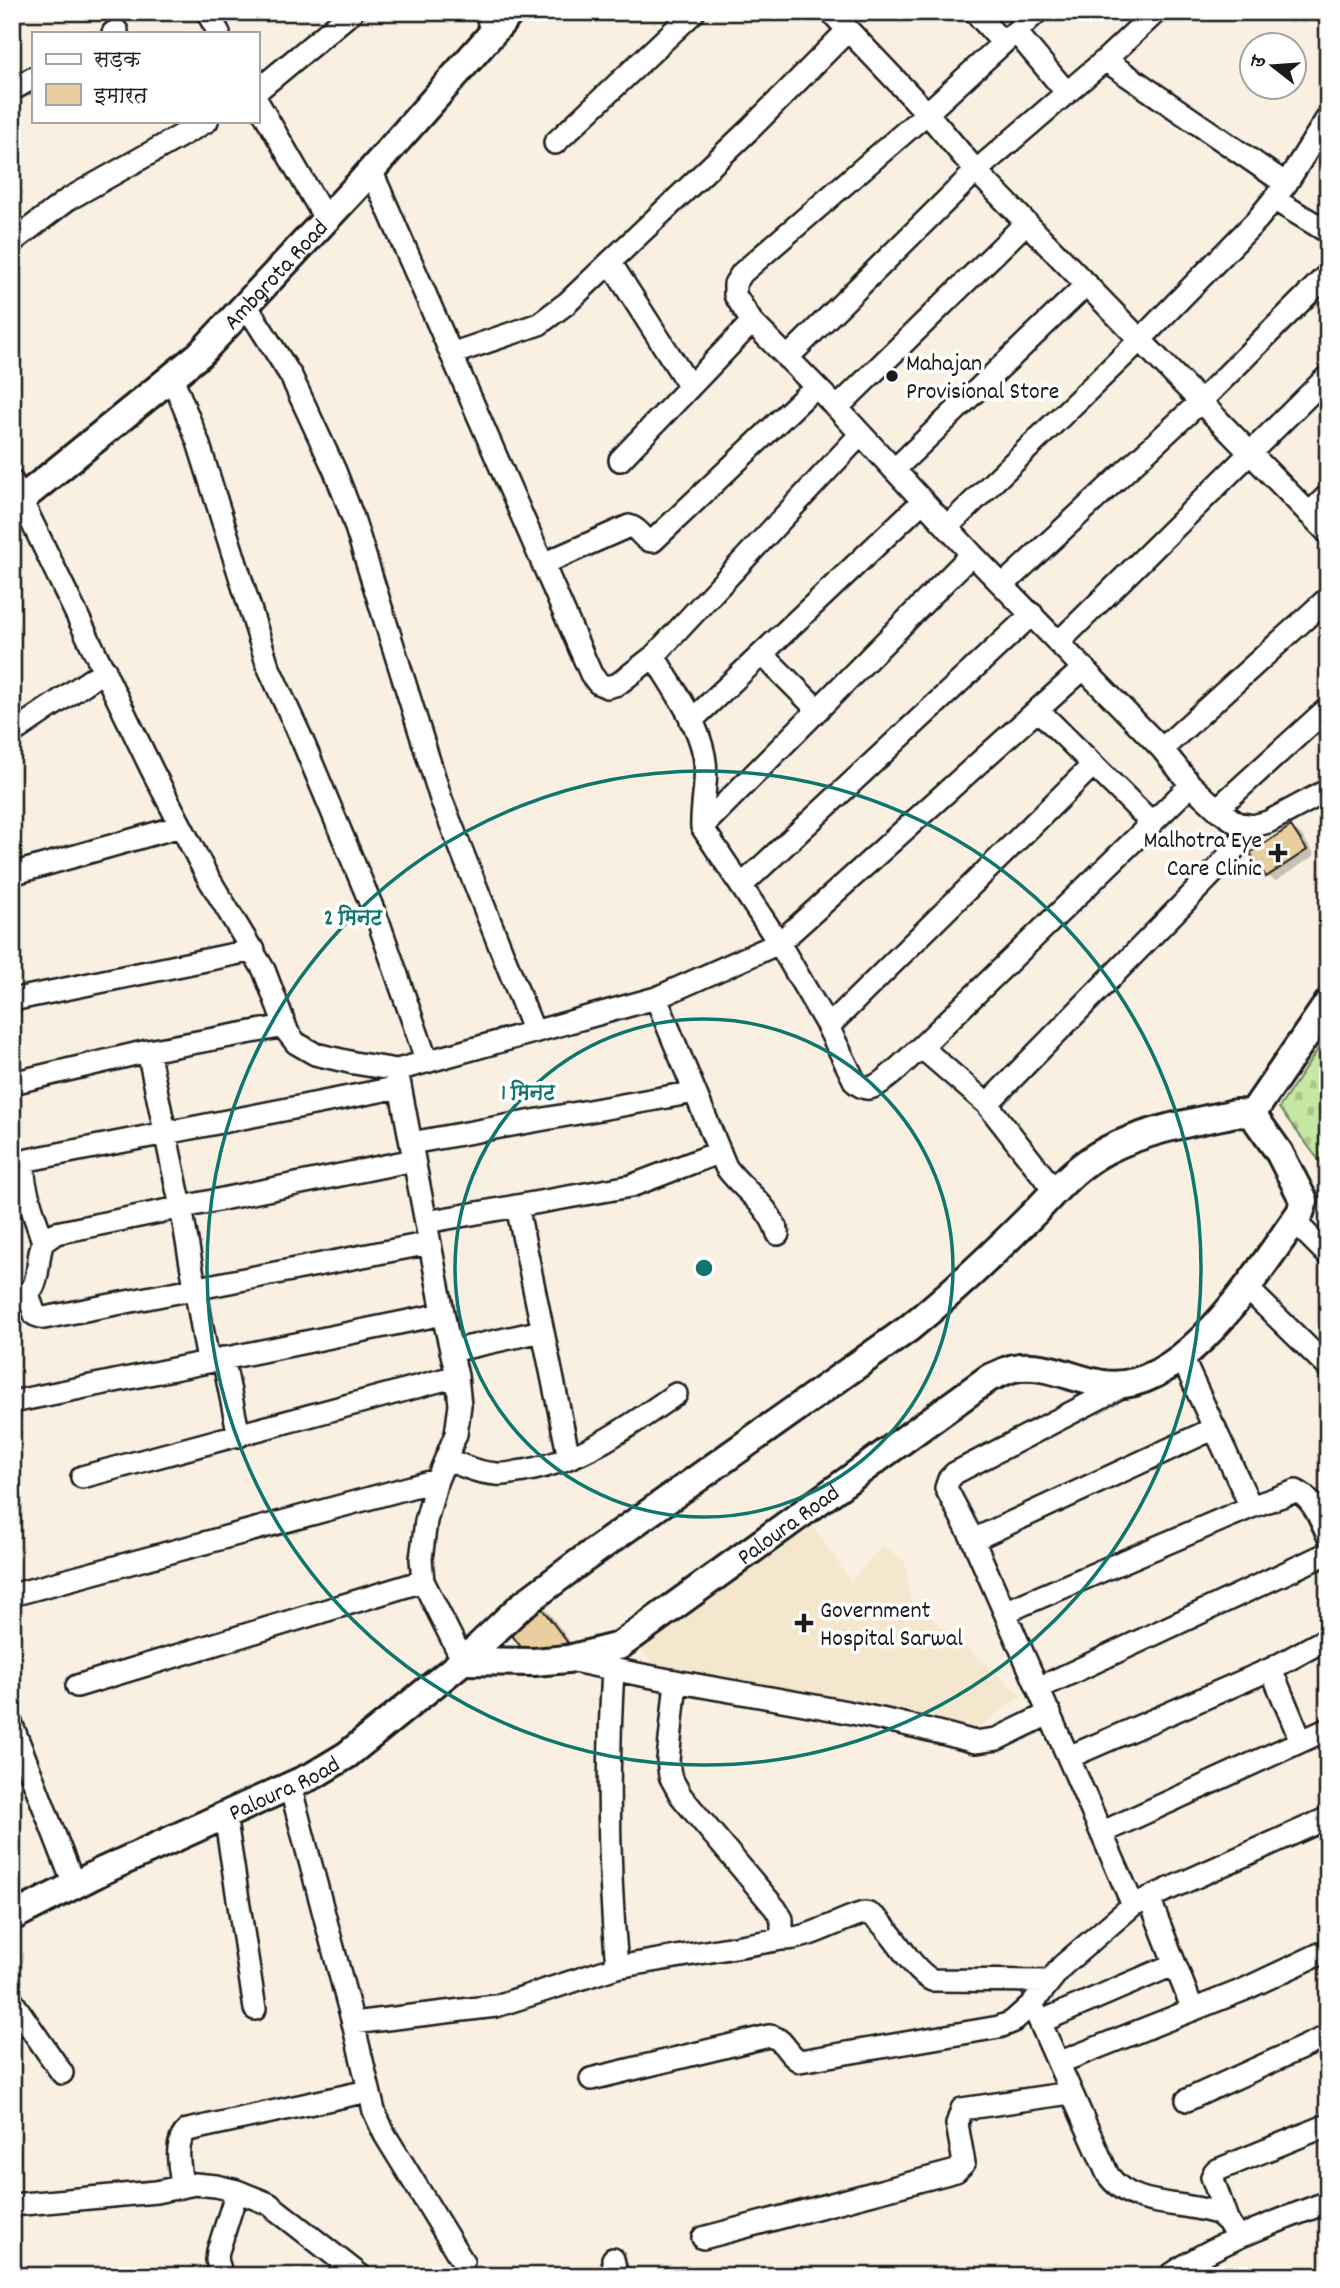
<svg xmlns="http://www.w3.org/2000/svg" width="1340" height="2288" viewBox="0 0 1340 2288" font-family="Dekko,'Playpen Sans Deva',sans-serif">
<defs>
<pattern id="cemetery-stones" width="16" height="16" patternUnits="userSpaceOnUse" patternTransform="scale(1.75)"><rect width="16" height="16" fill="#c5e8a2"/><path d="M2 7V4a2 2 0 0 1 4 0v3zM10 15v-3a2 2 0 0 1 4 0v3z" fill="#a9c68b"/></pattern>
</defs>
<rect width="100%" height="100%" fill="#f9f0e2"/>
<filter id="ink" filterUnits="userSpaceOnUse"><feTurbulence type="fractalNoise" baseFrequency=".0143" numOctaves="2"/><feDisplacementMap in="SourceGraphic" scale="14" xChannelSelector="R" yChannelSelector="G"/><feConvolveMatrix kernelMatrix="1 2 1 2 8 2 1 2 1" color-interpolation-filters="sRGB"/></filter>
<g filter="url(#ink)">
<path fill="#f5e6ce" d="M809,1520L851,1582L882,1546L905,1562L910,1599L1021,1695L976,1730L657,1670L639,1646Z"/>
<path fill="url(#cemetery-stones)" stroke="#70825f" stroke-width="2" d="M1328,1034V1172L1279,1108Z"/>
<path fill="#0003" d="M1291,828L1300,833L1315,855L1276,881L1267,876Z
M537,1604L546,1609L575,1648L534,1654Z"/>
<path fill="#ebce9f" stroke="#1c1c1c" stroke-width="2" d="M1291,826L1307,850L1266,877L1250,853Z
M537,1602L568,1643L545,1649L523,1650L506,1627Z"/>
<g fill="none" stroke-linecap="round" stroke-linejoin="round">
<defs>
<path id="minor" d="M207,12L219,33
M486,12L492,33
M831,12L927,113L976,171L1328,533
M975,12L1003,43
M1037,12L927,113L742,273L735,284V295L752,322L837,408L972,554L1162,749L1191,785L1217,809L1237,823L1253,826L1268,822L1328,790
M1016,32L1067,93
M113,33L117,31
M1105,60L1286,184
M12,90L33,78
M257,91L352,12
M257,101L326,220
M555,143L694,12
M371,170L591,674L598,683L607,687L618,684L654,656C671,686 697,719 704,755C709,778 701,803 702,827L779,943L828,1027
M1275,200L1328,232
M12,242L67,200L207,121
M610,262L690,387
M246,305L291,376L335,471L353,518L441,799L534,1032
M451,354L539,324L567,303L752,127L848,30
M787,358L976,171L1105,60L1156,12
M172,377L198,442L268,666L303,742L380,926L427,1062
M837,408L1026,223
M620,460L752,322
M894,470L1087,284
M12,481L152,770L206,874L264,970L288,1033L296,1043L315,1054L354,1063L397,1070L656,998L779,943L1084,668
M1309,514L1328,495
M947,527L1141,339L1257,220L1286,184L1328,117
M543,564L629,526C640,528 642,541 653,541L815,387
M1003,585L1201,401L1328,274
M1058,643L1328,376
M762,654L818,710
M654,656L861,434
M1038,710L1151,822
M691,721L923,501
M12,733L105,670
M1162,749L1328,598
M1093,765L828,1027L855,1082C860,1086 864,1089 870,1088C885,1084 909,1057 921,1047L1191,785
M1217,809L1328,708
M702,827L972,554
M12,874L181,826
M741,886L1032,614
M656,998L726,1167C743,1191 769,1204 778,1234
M12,1000L254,950
M921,1047L987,1104L1219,867L1253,826
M148,1051L181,1207L208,1361
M397,1070L446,1328L457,1376L460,1405L456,1434L437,1480L426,1521L421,1559L423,1581L463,1661
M12,1083L148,1051L285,1026
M987,1104L1054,1190
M411,1143L695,1092
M517,1206L569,1458
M1294,1221L1328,1255
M426,1222L631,1186L720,1152
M43,1242C38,1224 16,1174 28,1160L400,1087
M1246,1287L1328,1367
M28,1294L35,1315L44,1318L430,1243
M12,1301C46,1291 33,1268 43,1242L56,1233L414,1160
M451,1351L542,1331
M223,1358L239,1436
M1182,1358L1251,1507
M1123,1386L955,1473L949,1479L946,1488L973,1540L1133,1905
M12,1402L443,1314
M446,1459C463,1466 478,1473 497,1474C506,1475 515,1472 524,1471C581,1461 629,1427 676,1394
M82,1477L457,1376
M973,1540L1215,1428
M12,1595L437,1480
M1005,1612L1251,1507L1296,1491C1314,1499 1320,1519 1328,1536
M570,1660C704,1691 842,1704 975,1742L997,1739L1050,1713
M1271,1669L1301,1741
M613,1670C607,1769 608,1868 617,1967
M676,1681L668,1760L670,1776L681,1796L775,1908L782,1919V1939
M77,1686L423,1581
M1039,1688L1328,1553
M12,1725L74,1885
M1069,1757L1271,1669L1328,1638
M290,1786L353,2023L374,2111L385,2135L463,2262
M225,1815L255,2009
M1103,1832L1328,1729
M1149,1898L1193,2010
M12,2001L62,2073
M1032,2004L1108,2175C1133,2210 1183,2200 1219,2214L1228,2222L1237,2237
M1040,2022L1175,1964
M353,2023L496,2006L617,1967L782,1939C804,1939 824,1928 844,1920C850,1918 858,1914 864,1913C885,1913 906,1967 932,1980L1048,1981
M1058,2063L1243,1990L1328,1950
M591,2079L769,2036C785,2038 786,2055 800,2061L999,2027L1012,2022L1032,2004L1062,1966L1133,1905L1328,1818
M1187,2100L1328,2036
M182,2185C180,2168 173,2142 188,2130L368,2091
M12,2205L156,2192L195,2184L216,2186L237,2191L269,2204L361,2276
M1228,2222L1212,2177L1215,2171L1328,2125
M703,2238L956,2171L964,2163L957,2124L962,2109L1070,2093
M613,2259L617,2276
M222,2276L217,2260L218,2251L237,2191
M1169,2276C1217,2242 1273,2223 1328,2202"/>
<g id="major">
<path id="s1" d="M12,507L200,354L360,183L511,12"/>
<path d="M1252,1114L1328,1003"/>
<path id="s2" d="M463,1661L534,1662L568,1659L619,1646L989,1378C997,1375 1006,1370 1014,1368C1045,1362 1074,1380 1103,1384C1184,1396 1259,1269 1300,1213L1304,1201L1279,1152L1252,1114"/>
<path id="s3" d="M12,1917L102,1871L314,1775L347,1755L463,1661L521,1606L581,1561L908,1329C951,1294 988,1259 1027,1220C1054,1194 1072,1168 1107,1150C1146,1130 1193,1122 1236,1113L1252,1114"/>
</g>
</defs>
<use href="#minor" stroke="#1c1c1c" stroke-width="26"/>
<use href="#major" stroke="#1c1c1c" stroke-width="32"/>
<use href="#minor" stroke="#fff" stroke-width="21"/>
<use href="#major" stroke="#fff" stroke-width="26"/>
</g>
</g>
<g fill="none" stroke="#0f766e" stroke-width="3.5">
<circle cx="704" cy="1268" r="249"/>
<circle cx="704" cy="1268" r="497"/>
</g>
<g fill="#1c1c1c" stroke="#fff" stroke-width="2.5">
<circle cx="892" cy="376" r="7"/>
<path d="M1274.5 842.5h7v7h7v7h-7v7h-7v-7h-7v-7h7z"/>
<path d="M800.5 1612.5h7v7h7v7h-7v7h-7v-7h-7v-7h7z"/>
</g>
<g text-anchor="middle" stroke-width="7" stroke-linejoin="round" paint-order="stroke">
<g font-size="24" fill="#1c1c1c" stroke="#fff">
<text dy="8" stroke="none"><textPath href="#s1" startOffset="352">Ambgrota Road</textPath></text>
<text dy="8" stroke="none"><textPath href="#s2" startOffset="366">Paloura Road</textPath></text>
<text dy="8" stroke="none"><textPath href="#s3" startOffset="301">Paloura Road</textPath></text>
</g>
<g font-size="24" fill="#1c1c1c" stroke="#fff" text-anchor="start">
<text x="906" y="370">Mahajan<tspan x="906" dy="28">Provisional Store</tspan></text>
<text x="1262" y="847" text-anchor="end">Malhotra Eye<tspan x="1262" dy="28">Care Clinic</tspan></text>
<text x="820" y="1617">Government<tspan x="820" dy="28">Hospital Sarwal</tspan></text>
</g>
</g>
<circle cx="704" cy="1268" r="10" fill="#0f766e" stroke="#fff" stroke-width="3.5"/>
<g font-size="21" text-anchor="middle" font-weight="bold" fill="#0f766e" stroke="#fff" stroke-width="7" stroke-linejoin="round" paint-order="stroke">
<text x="353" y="924">2 मिनट</text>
<text x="528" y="1099">1 मिनट</text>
</g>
<rect width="1340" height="2288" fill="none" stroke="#fff" stroke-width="42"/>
<rect x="21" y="21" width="1298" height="2246" fill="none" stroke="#1c1c1c" stroke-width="2.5" filter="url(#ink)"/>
<rect x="32" y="32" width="228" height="91" fill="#ffffff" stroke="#a4a4a4" stroke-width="2"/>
<rect x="46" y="54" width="35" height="10" fill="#ffffff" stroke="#a4a4a4" stroke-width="2"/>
<text x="94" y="66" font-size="21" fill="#1c1c1c">सड़क</text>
<rect x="46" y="84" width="35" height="21" fill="#ebce9f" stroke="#a4a4a4" stroke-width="2"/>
<text x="94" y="102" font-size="21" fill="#1c1c1c">इमारत</text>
<g transform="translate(1273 66) rotate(287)"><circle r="33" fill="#ffffff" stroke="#a4a4a4" stroke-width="2"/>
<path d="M0-5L12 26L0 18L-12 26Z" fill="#1c1c1c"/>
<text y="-10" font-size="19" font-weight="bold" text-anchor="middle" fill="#1c1c1c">उ</text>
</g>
</svg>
